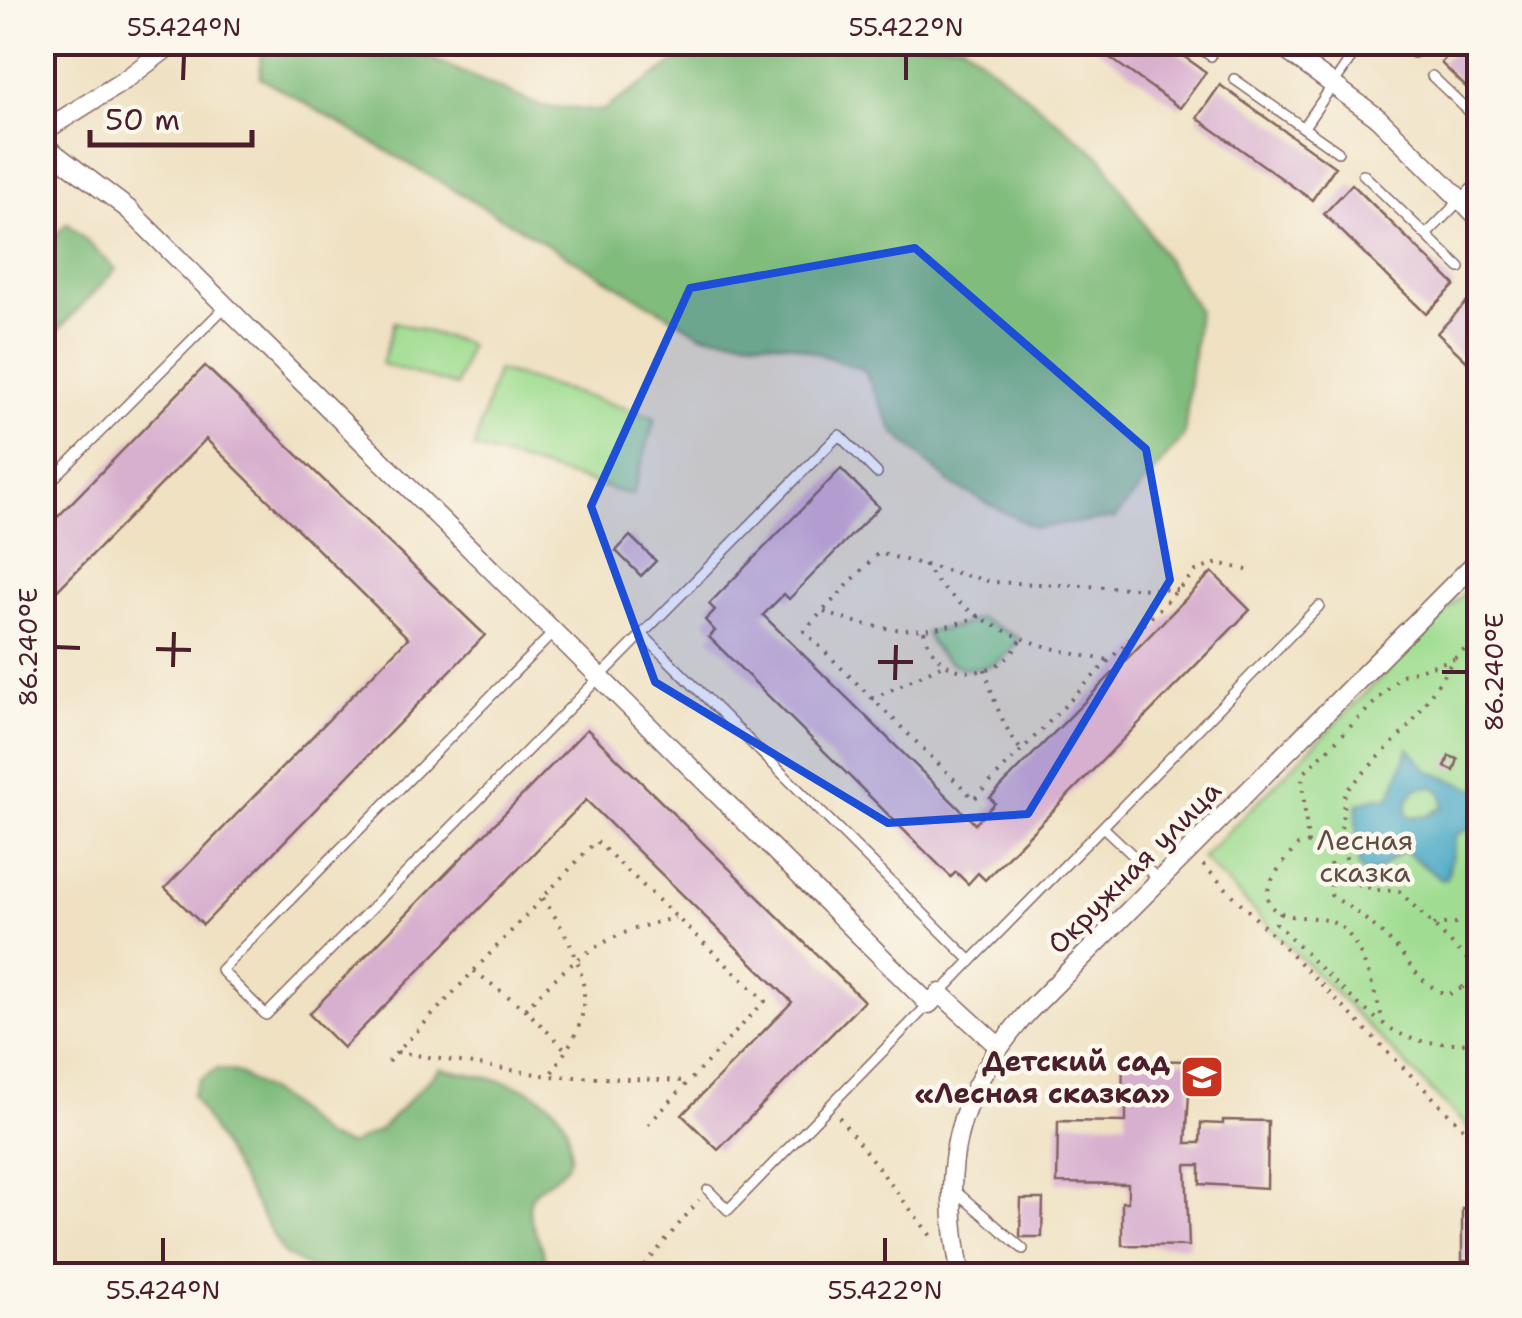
<svg xmlns="http://www.w3.org/2000/svg" width="1522" height="1318" viewBox="0 0 1522 1318" font-family="'Shantell Sans',sans-serif">
<rect width="100%" height="100%" fill="#fbf7ec"/>
<filter id="ink" filterUnits="userSpaceOnUse"><feTurbulence type="fractalNoise" baseFrequency=".01" numOctaves="2"/><feDisplacementMap in="SourceGraphic" scale="20" xChannelSelector="R" yChannelSelector="G"/><feConvolveMatrix kernelMatrix="1 2 1 2 8 2 1 2 1" color-interpolation-filters="sRGB"/></filter>
<filter id="wash" filterUnits="userSpaceOnUse"><feTurbulence type="fractalNoise" baseFrequency=".0048" numOctaves="4" result="noise"/><feDisplacementMap in="SourceGraphic" scale="40" xChannelSelector="R" yChannelSelector="G"/><feGaussianBlur stdDeviation="2.25" result="paint"/><feColorMatrix in="noise" values="0 0 0 0 0 0 0 0 0 0 0 0 0 0 0 0 0 1.4 0 .05"/><feComposite in="paint" operator="in"/></filter>
<g filter="url(#wash)">
<rect width="100%" height="100%" fill="#efe1c2"/>
<path fill="#a0dd92" stroke="#757e5e" stroke-width="2.5" d="M394,322L469,344L456,386L382,364Z
M497,370L655,417L632,495L474,448Z
M1479,578V1139L1202,858Z
M979,618L1019,638C996,681 943,678 926,632L956,627Z"/>
<path fill="#80bc7c" stroke="#656e54" stroke-width="2.5" d="M262,43H395L540,106L602,111L693,50L711,43H962L1102,158L1198,310L1184,436L1115,518L1035,528L951,484L894,432L864,370L791,344L701,334L260,77Z
M67,223L116,269L43,346V249Z
M440,1068C484,1079 567,1083 569,1142C570,1148 571,1153 570,1158C564,1179 534,1183 530,1202C524,1227 553,1248 542,1275H342L308,1267L284,1254L192,1095L199,1080L217,1069L236,1072L284,1101L325,1138L349,1145L381,1129Z"/>
<path fill="#45a6c4" stroke="#486278" stroke-width="2.5" fill-rule="evenodd" d="M1409,748L1429,771L1479,791V823L1456,835L1447,878L1442,880L1403,850L1370,877L1359,868L1356,817L1358,804L1377,797L1390,798ZM1424,787H1434L1442,793L1443,806L1427,816L1409,817L1406,813L1408,799L1417,788Z"/>
<g id="blocks">
<path fill="#d8b0cf" d="M1088,42H1163L1206,72L1180,108Z
M1461,42H1480V101L1441,63Z
M1220,85L1335,167L1312,200L1197,118Z
M1352,184L1455,285L1426,314L1324,214Z
M1466,303L1480,316V374L1437,333Z
M205,366L485,635L203,925L165,888L408,638L206,439L42,606V533Z
M841,469L879,507L789,599L784,594L763,615L975,824L995,803L990,798L1212,572L1250,610L985,880L978,873L968,884L956,872L951,877L709,637L715,631L705,620L715,610L709,604Z
M630,536L656,561L641,576L616,551Z
M587,729L864,1001L718,1150L682,1115L792,1002L586,800L343,1048L309,1014Z
M1449,756L1458,759L1454,771L1445,767Z
M1123,1060L1191,1061L1186,1143H1200L1201,1123L1223,1124V1120L1268,1121L1267,1188L1200,1184V1165H1186L1189,1246L1122,1245V1202H1128V1184L1057,1183L1058,1121L1126,1122V1106H1122Z
M1021,1199H1043L1042,1237H1020Z
M1462,1208H1480V1261H1462Z"/>
</g>
</g>
<g filter="url(#ink)">
<use href="#blocks" fill-opacity="0" stroke="#846360" stroke-width="2.5"/>
<g fill="none" stroke-linecap="round" stroke-linejoin="round">
<defs>
<path id="lane" d="M1191,42L1211,56
M1397,42L1414,53
M1432,76L1480,122
M1234,79L1338,152
M1304,127L1362,42
M1363,174L1460,268
M1426,235L1480,180
M1478,297L1480,298
M42,490L225,307
M553,633L221,970L266,1015L839,435L877,473
M642,634L971,961L1319,606
M1103,827L1159,880
M940,993L971,961
M953,1189L1023,1249
M708,1190L728,1210L929,1004"/>
<path id="street" d="M1275,42L1378,118L1480,219
M42,132L125,80L175,42
M42,144L128,209L929,1004L940,993L998,1046
M961,1276C940,1166 953,1096 1028,1012L1480,558"/>
</defs>
<use href="#lane" stroke="#846360" stroke-width="12"/>
<use href="#street" stroke="#846360" stroke-width="21"/>
<path stroke="#846360" stroke-width="4" stroke-dasharray="2.5 8" stroke-linecap="butt" d="M924,564C962,624 1043,651 1109,660
M1177,590L992,582L878,553L804,631L974,799L1196,571L1218,563L1251,571
M824,612C878,632 926,637 980,616
M924,631C937,684 999,684 1022,638
M1480,636L1454,659L1412,723L1345,792L1340,839L1354,883L1376,890L1399,891L1480,972
M985,669C993,699 1002,725 1021,750
M872,699L945,664
M1340,839L1298,845C1281,865 1242,907 1292,916C1307,918 1324,917 1338,925C1363,940 1375,997 1384,1024
M1330,842L1331,895C1352,909 1371,922 1389,940C1414,965 1413,979 1447,995L1462,988
M1308,844L1302,781L1305,772L1402,675L1454,659
M1203,865L1480,1145
M543,898C567,935 597,981 578,1028C572,1044 559,1060 550,1075
M1281,913L1276,923C1309,955 1369,1024 1410,1038C1431,1045 1458,1043 1480,1042
M1433,925L1480,921
M474,971L525,1009L565,1049
M525,1009C575,956 603,934 675,918
M397,1052L549,1076L686,1081
M388,1062L596,841L765,1001L643,1130
M839,1117L934,1240
M648,1276L646,1264L699,1200"/>
<use href="#lane" stroke="#fff" stroke-width="9"/>
<use href="#street" stroke="#fff" stroke-width="18"/>
<path stroke="#846360" stroke-width="4" stroke-dasharray="2.5 8" stroke-linecap="butt" d="M1462,988L1480,970"/>
</g>
</g>
<path fill="#1d4ed8" fill-opacity="0.2" stroke="#1d4ed8" stroke-width="8" stroke-linejoin="round" d="M915,248L1146,449L1170,580L1028,814L888,823L655,682L591,506L690,288Z"/>
<path fill="none" stroke="#4a1f2b" stroke-width="4" d="M183,80L184,55M906,80V55M55,647L80,648M156,649L191,650M878,662H913M173,667L174,632M1442,672H1467M895,680L896,645M163,1263V1238M885,1263V1238"/>
<defs>
<symbol id="school-square" viewBox="-11 -11 22 22"><rect x="-9" y="-9" width="18" height="18" rx="4" fill="#c8321e" stroke="#fbf7ec"/><path d="M0-5L7-2L0 1L-7-2ZM-4 1L0 2.5L4 1V4Q0 6-4 4Z" fill="#fff"/></symbol>
</defs>
<g fill-rule="evenodd">
<use href="#school-square" x="1177" y="1052" width="50" height="50"/>
</g>
<g text-anchor="middle" stroke-width="9" stroke-linejoin="round" paint-order="stroke">
<g font-size="28" fill="#604e45" stroke="#fbf7ec">
<text x="1365" y="850">Лесная<tspan x="1365" dy="32">сказка</tspan></text>
</g>
<g font-size="28" fill="#4a1f2b" stroke="#fbf7ec">
<text transform="translate(1134 867) rotate(-45)" y="10">Окружная улица</text>
</g>
<g font-size="28" font-weight="bold" fill="#4a1f2b" stroke="#fbf7ec" text-anchor="end">
<text x="1170" y="1071">Детский сад<tspan x="1170" dy="32">«Лесная сказка»</tspan></text>
</g>
</g>
<rect width="1522" height="1318" fill="none" stroke="#fbf7ec" stroke-width="110"/>
<path d="M90 130v15h162v-15" fill="none" stroke="#4a1f2b" stroke-width="5"/>
<text x="105" y="130" font-size="30" fill="#4a1f2b" stroke="#fbf7ec" stroke-width="8" paint-order="stroke">50 m</text>
<rect x="55" y="55" width="1412" height="1208" fill="none" stroke="#4a1f2b" stroke-width="4"/>
<g font-size="25" text-anchor="middle" fill="#4a1f2b">
<text x="184" y="36">55.424°N</text>
<text x="906" y="36">55.422°N</text>
<text transform="translate(28 647) rotate(-90)" y="9">86.240°E</text>
<text transform="translate(1494 672) rotate(-90)" y="9">86.240°E</text>
<text x="163" y="1299">55.424°N</text>
<text x="885" y="1299">55.422°N</text>
</g>
</svg>
